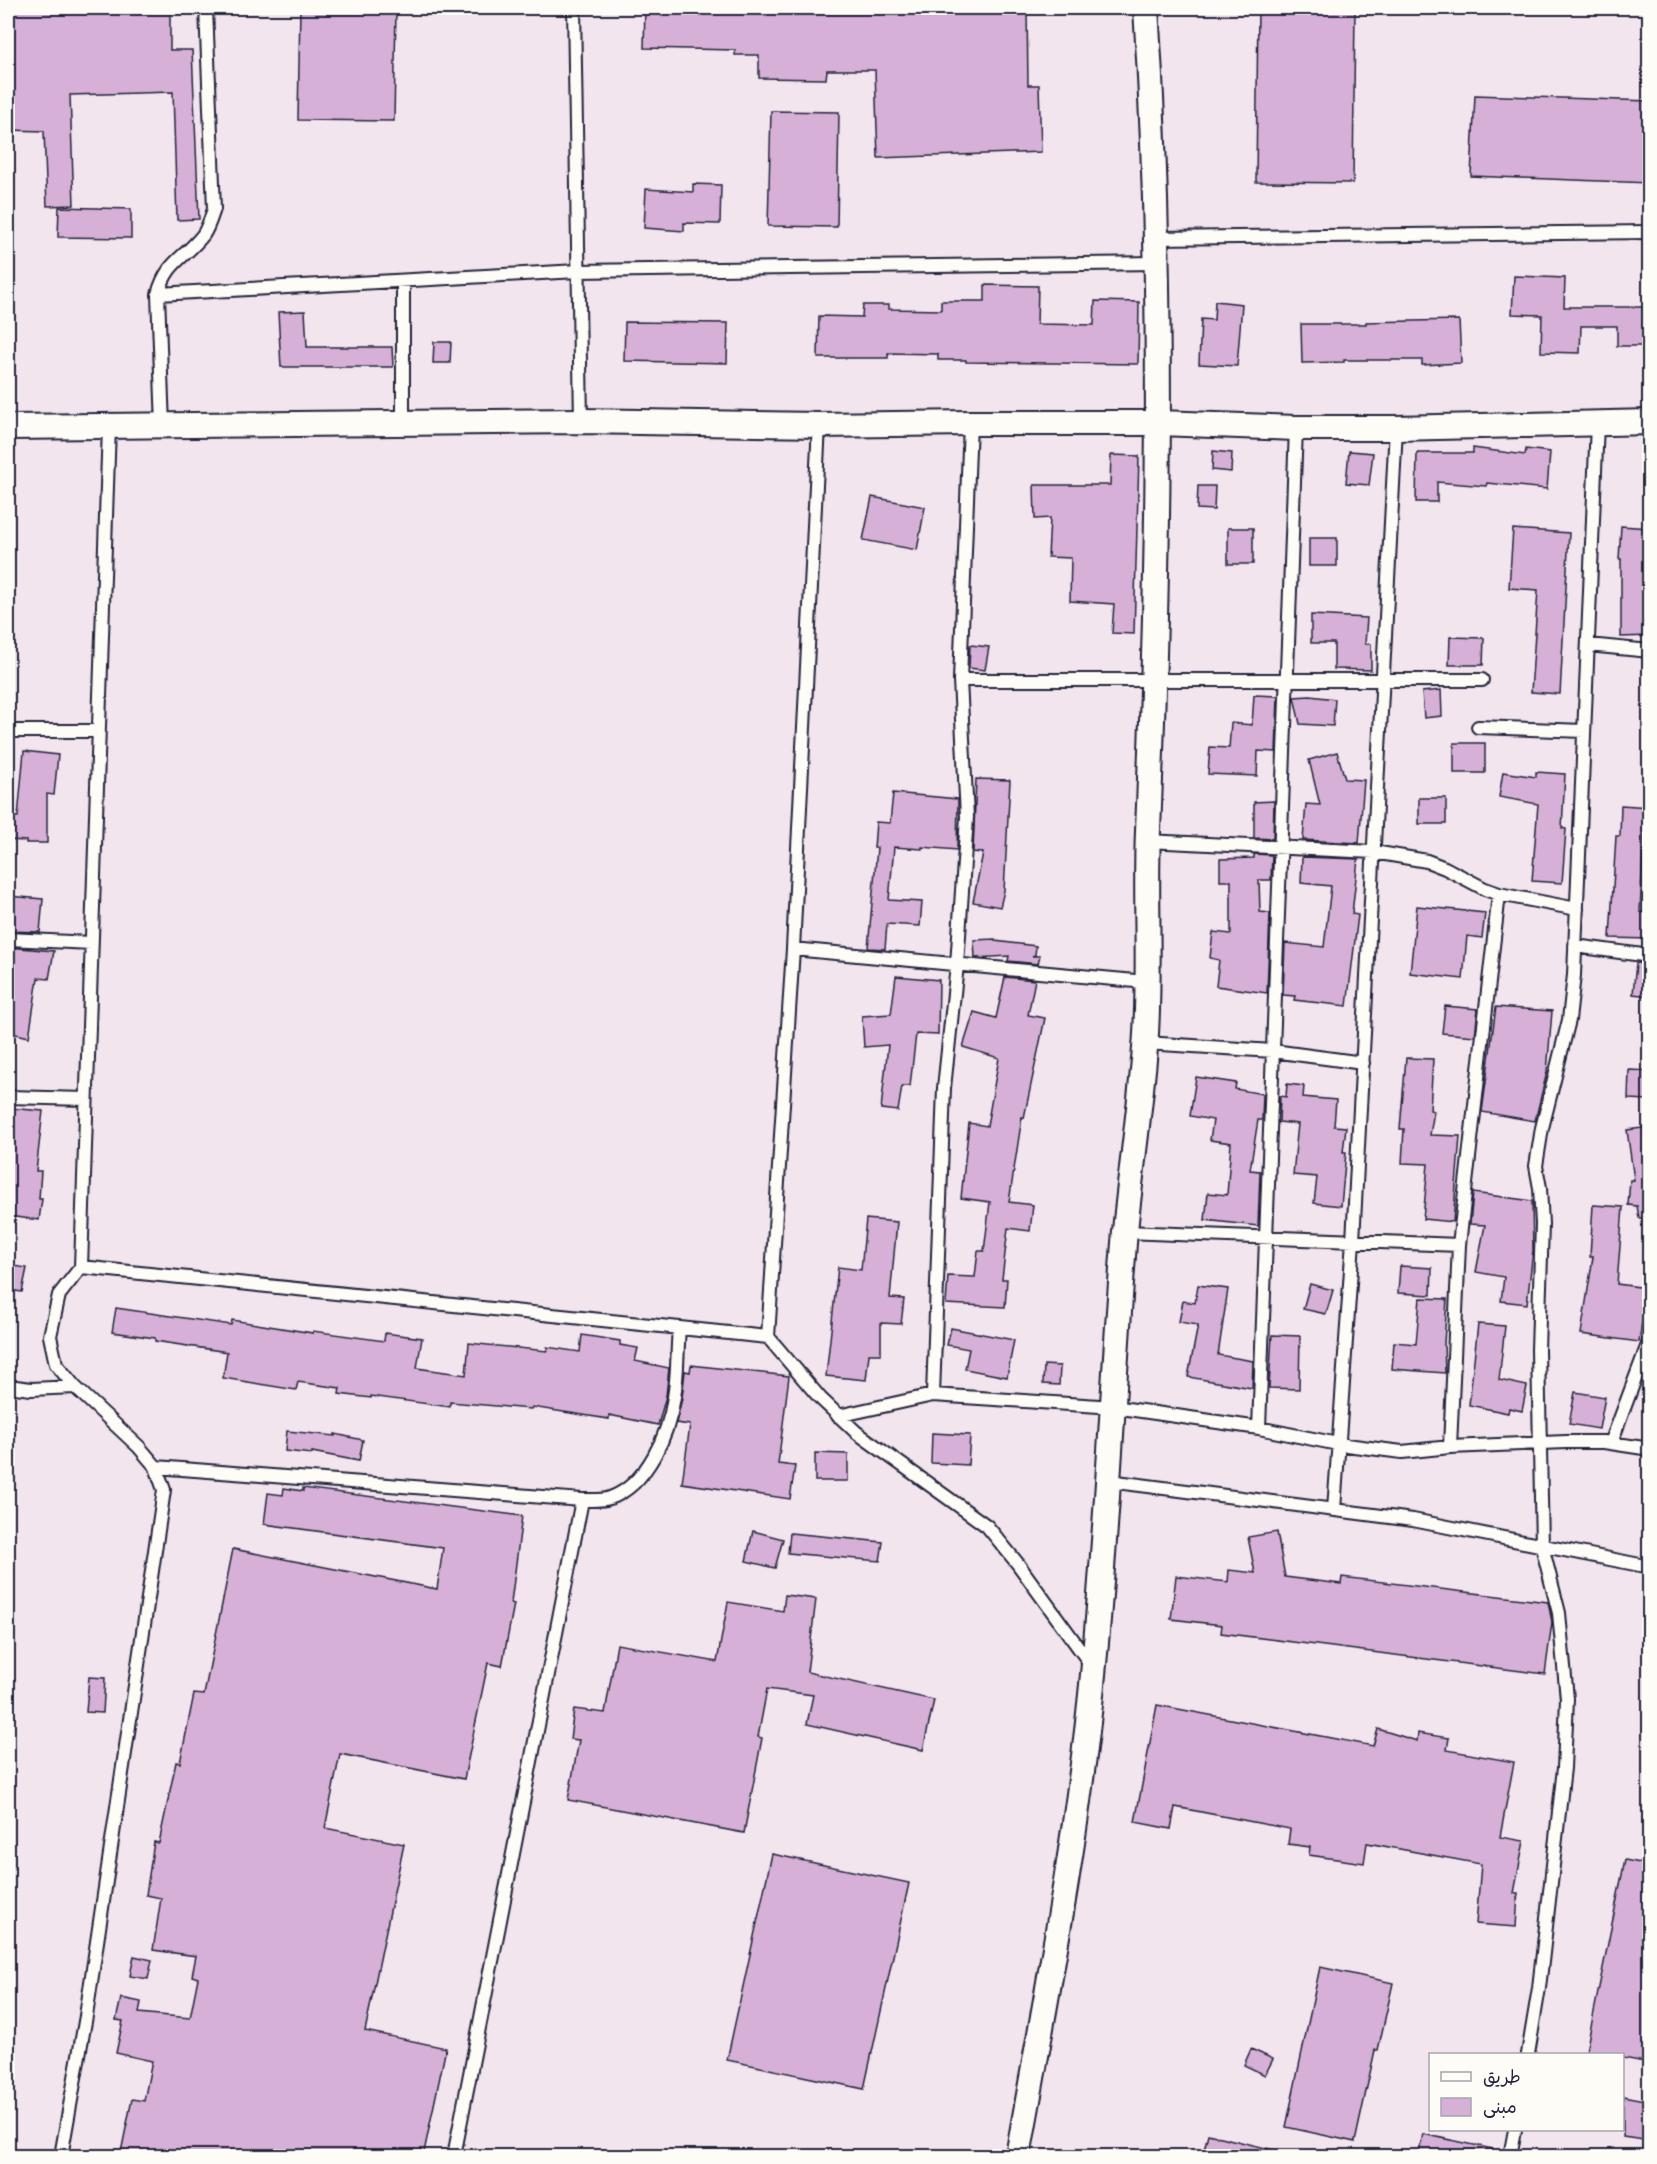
<svg xmlns="http://www.w3.org/2000/svg" width="1657" height="2164" viewBox="0 0 1657 2164" font-family="Pangolin,'Playpen Sans Arabic',sans-serif">
<rect width="100%" height="100%" fill="#f2e5ee"/>
<filter id="ink" filterUnits="userSpaceOnUse"><feTurbulence type="fractalNoise" baseFrequency=".0167" numOctaves="2"/><feDisplacementMap in="SourceGraphic" scale="12" xChannelSelector="R" yChannelSelector="G"/><feConvolveMatrix kernelMatrix="1 2 1 2 8 2 1 2 1" color-interpolation-filters="sRGB"/></filter>
<g filter="url(#ink)">
<path fill="#d7b0d8" stroke="#22223b" stroke-width="1.5" d="M8,8H170V50H192L199,219L177,220L173,92L70,95L74,205L47,206L44,131L8,130Z
M300,8H396L394,121L298,120Z
M645,8H1027L1028,85H1039L1041,152L878,158L875,70H827L826,79L759,78V55H735V50L644,48Z
M1258,8H1355L1353,183L1256,182Z
M1475,95L1650,101V183L1471,176Z
M771,111L839,112L837,227L768,226Z
M693,184L721,185L720,224L684,223V231L644,228L646,189L693,192Z
M59,207L131,209V238L58,237Z
M1514,276L1565,278L1564,307H1650V346H1617V326H1581L1580,353L1541,352L1542,315L1512,314Z
M985,285L1038,286L1037,324L1094,325L1095,301L1139,302L1138,364L966,362V360H938V354L888,353V358H818L819,316L862,317L863,305H889V309L941,310V301H985Z
M1215,301L1242,304L1237,366L1199,364L1201,319L1214,320Z
M305,311L307,347H392L393,367H281L278,312Z
M1459,320L1461,363L1422,365V360H1344V362L1302,363L1301,324H1366V322Z
M625,322L728,323L727,363L624,361Z
M434,342H451L450,363H433Z
M1473,448L1525,455L1526,449L1550,452L1547,489L1487,483L1486,486L1437,482V502H1416L1417,453H1473Z
M1213,451L1232,453L1231,472L1212,470Z
M1349,451L1373,453L1369,485L1346,483Z
M1111,455L1139,456L1134,634L1112,633L1114,604L1070,601L1071,558L1048,557L1050,518L1035,519L1034,485H1110Z
M1198,486H1215L1214,510L1197,509Z
M872,497L925,507L917,550L863,540Z
M1621,526L1650,528V636L1621,637V559H1619Z
M1228,528H1253V564H1228Z
M1513,529L1569,533L1560,694L1531,692L1538,590L1509,588Z
M1309,538H1337V566H1309Z
M1311,615L1367,618L1365,644H1371V670L1334,669V643H1311Z
M1450,637L1484,638L1483,665H1449Z
M970,645L989,647L985,670L969,668Z
M1441,690L1442,716L1424,718L1422,692Z
M1254,695L1278,696L1276,752L1258,751L1257,776L1208,774L1210,747L1229,748L1231,723L1252,725Z
M1310,696L1335,699L1333,726L1300,724L1294,697Z
M1454,743H1485V773H1454Z
M24,751L58,755L54,795L47,794V843H26V841L8,840V816L18,817Z
M1337,752L1345,779L1364,780L1359,843L1303,840L1306,804L1320,805L1309,760Z
M1503,772L1536,777V772L1565,774L1562,828L1566,829L1562,883L1532,881L1538,804L1499,797Z
M976,779L1010,780L1004,891L1000,907L973,902L983,853L973,852Z
M893,793L958,799L957,850L922,847V849L894,847L889,900L922,902L920,926L887,924L885,949L868,948L877,848H874L876,822L890,823Z
M1419,798H1446V824H1419Z
M1274,801L1273,839L1254,838V802Z
M1621,805L1650,807L1648,833H1644L1640,912L1650,913V939L1610,938L1616,836H1620Z
M1254,854L1272,855L1271,880H1259L1260,912L1270,913L1267,993L1216,986L1219,960L1210,958L1213,932L1231,934V881H1220V859L1254,858Z
M1302,857L1358,859L1352,914L1358,915L1347,1006L1294,1000L1295,996L1283,995L1285,943L1324,947L1331,886L1301,883Z
M8,896L43,899L40,932L8,931Z
M1417,906L1485,913L1482,938L1467,936L1463,979L1410,973Z
M995,939V941L1036,946L1035,955L1032,956H1040L1038,964L1008,961L1009,956L975,958L974,940Z
M8,947L54,951L49,979L38,978L29,1037L8,1032Z
M1636,963L1650,964V996L1633,994Z
M896,976L939,980L938,1035L916,1034L910,1086H902L898,1111L881,1109L888,1045L864,1047L862,1016L891,1014Z
M1005,977L1035,980L1028,1015L1045,1018L1024,1118L1022,1117L1009,1202L1033,1205L1030,1231L1008,1228L1002,1279H1007L1005,1307L946,1304L948,1276L975,1277L978,1251H984L990,1202L961,1198L969,1123L987,1126L999,1058L963,1047L974,1012L996,1018Z
M1445,1006L1478,1009L1475,1036L1442,1033Z
M1496,1007L1552,1011L1547,1072L1535,1121L1482,1112Z
M1406,1058L1433,1059L1430,1110L1434,1111L1430,1135L1460,1136L1453,1222L1423,1219L1428,1164L1402,1163L1404,1129H1400Z
M1629,1070L1650,1071V1100L1628,1099Z
M1196,1077L1236,1083L1235,1089L1263,1094L1262,1120H1258L1250,1170L1260,1171L1258,1226L1205,1220L1208,1193L1227,1195L1231,1143L1210,1140L1213,1120L1190,1116Z
M1287,1084L1304,1086L1303,1097L1336,1100L1334,1126L1346,1127L1343,1152H1346L1341,1206L1314,1203L1317,1177L1293,1175L1298,1124L1279,1122L1280,1096L1286,1097Z
M8,1108L43,1111L36,1171H41L39,1199H42L39,1220L8,1216Z
M1650,1127V1218H1639L1637,1206L1628,1205L1630,1180H1634L1627,1130Z
M1473,1193L1532,1201L1533,1250L1527,1304L1501,1301L1504,1277L1476,1272L1485,1225L1470,1224Z
M1593,1205L1623,1207L1617,1284L1647,1288L1639,1342L1581,1334L1593,1257H1590Z
M866,1219L897,1222L890,1298L904,1299L901,1324L881,1323V1354H869L866,1380L826,1376L838,1267L861,1270Z
M8,1265L27,1268L22,1292L8,1290Z
M1400,1266L1432,1268L1431,1295L1398,1293Z
M1310,1284L1333,1290L1326,1314L1303,1309Z
M1198,1285L1228,1289L1218,1355L1253,1361L1252,1388L1188,1377L1198,1325L1179,1322L1183,1301L1195,1303Z
M1420,1298L1447,1299L1444,1343L1445,1373L1392,1369L1394,1342L1416,1344Z
M116,1308L231,1325L232,1320L313,1333V1331L384,1341L385,1333L422,1338L417,1368L466,1375L469,1343L547,1351V1347L580,1352L582,1335L620,1341V1345L638,1348L635,1361L669,1368L666,1396L658,1425L609,1415V1419L532,1407L531,1409L450,1402V1407L371,1396V1398L339,1394L340,1388L298,1382L296,1390L223,1378L227,1352L155,1341V1338L112,1332Z
M1478,1324L1505,1326L1499,1380L1527,1386L1522,1411L1509,1408L1508,1413L1469,1405Z
M951,1328L1014,1340L1007,1377L965,1369L969,1349L947,1345Z
M1272,1335L1300,1336L1299,1389L1269,1388Z
M691,1365L789,1376L778,1464L795,1466L790,1499L682,1483L690,1425L676,1423L682,1398L685,1371L690,1372Z
M1044,1365L1060,1366L1059,1385L1043,1384Z
M1575,1392L1605,1397L1599,1429L1569,1424Z
M287,1431L335,1436V1434L363,1440L359,1461L312,1452V1454L285,1451Z
M932,1433L970,1435L968,1465L931,1463Z
M815,1453L848,1454V1481H815Z
M284,1488L303,1491V1488L522,1516L511,1603L514,1604L502,1666L488,1663L464,1779L340,1754L325,1828L404,1844L365,2031L446,2048L423,2157H120L132,2099L144,2101L152,2061L116,2053L123,2021L116,2020L121,1998L141,2002L139,2013L190,2018L198,1978L192,1976L196,1956L153,1950L161,1898L146,1895L154,1842L159,1843L176,1762L180,1763L194,1694L204,1695L233,1549L437,1589L443,1548L264,1524L268,1493L283,1495Z
M753,1531L783,1539L775,1568L746,1561Z
M1277,1532L1285,1577L1341,1584L1342,1577L1548,1602L1552,1622L1545,1674L1221,1633L1222,1625L1171,1619L1176,1576L1228,1582L1229,1570L1255,1573L1248,1537Z
M790,1533L883,1542L880,1561L788,1553Z
M785,1595L816,1599L807,1672L934,1700L923,1750L807,1724L813,1695L767,1689L758,1737L762,1738L744,1833L568,1800L579,1740L570,1739L574,1709L605,1713L617,1644L717,1662L728,1602L783,1611Z
M89,1677L105,1678L103,1713L86,1712Z
M1157,1705L1373,1746L1378,1729L1417,1741L1418,1733L1449,1738L1447,1750L1514,1762L1500,1837L1524,1841L1514,1893H1518L1516,1927L1476,1924L1481,1864L1367,1843L1364,1863L1309,1855L1310,1847L1288,1844L1290,1829L1175,1807L1171,1829L1135,1822Z
M772,1854L909,1883L864,2089L727,2060Z
M1625,1860L1650,1865V2063L1623,2058V2055H1605L1586,2051Z
M134,1956L152,1960L148,1979L130,1976Z
M1320,1967L1393,1983L1378,2050H1375L1355,2142L1286,2127Z
M1251,2049L1273,2059L1265,2075L1244,2065Z
M1623,2096L1650,2101V2141L1623,2137Z
M1208,2134L1274,2150L1273,2157H1202Z
M1423,2134L1493,2149L1492,2157H1418Z"/>
<g fill="none" stroke-linecap="round" stroke-linejoin="round">
<defs>
<path id="lane" d="M574,8L581,421
M1156,238L1650,232
M403,281V423
M158,294L578,271L1157,263
M819,425L793,949L768,1337L820,1398L856,1432L987,1526L1018,1564L1092,1666
M163,426L158,294C168,260 183,260 203,235C208,228 211,218 214,209L206,8
M1588,645L1650,651
M960,680H1482
M1478,727L1584,731
M8,731H99
M1147,841L1374,852L1427,861L1445,868L1485,889L1499,894L1577,909
M8,939L91,943
M1575,946L1650,956
M793,949L1146,982
M1145,1043L1273,1051L1363,1063
M8,1097L86,1099
M1125,1232L1459,1245
M81,1267L768,1337
M8,1386L31,1389L75,1387
M933,1395L944,1088L957,965L967,817L960,680L970,423
M838,1416L933,1395L1114,1407L1259,1428L1338,1444L1402,1452L1450,1447L1566,1442H1604L1650,1449
M1259,1428L1296,428
M1611,1443L1650,1339
M1450,1447L1459,1245L1499,894
M156,1467L582,1500C591,1500 602,1501 610,1498C647,1485 669,1433 674,1397C678,1374 677,1351 679,1328
M1109,1481L1413,1520L1650,1567
M1334,1510L1353,1241L1396,428
M1528,2054L1539,1988L1564,1768L1567,1699L1559,1613L1542,1546L1538,1350L1542,1224L1540,1188L1536,1166L1542,1128L1569,1020L1574,975L1597,423
M61,2156L86,2016L164,1490L156,1467L139,1447L75,1387L56,1364L50,1336L59,1295L81,1267L109,426
M454,2156L582,1500
M1510,2156L1515,2130"/>
<path id="street" d="M8,427L581,421L819,425L970,423H1159L1296,428H1396L1650,422
M1018,2156C1047,1993 1079,1830 1094,1664C1108,1520 1113,1375 1125,1231C1131,1170 1140,1109 1145,1048C1151,976 1145,903 1148,831C1159,556 1164,282 1146,8"/>
</defs>
<use href="#lane" stroke="#22223b" stroke-width="16"/>
<use href="#street" stroke="#22223b" stroke-width="28"/>
<use href="#lane" stroke="#fdfcf7" stroke-width="12"/>
<use href="#street" stroke="#fdfcf7" stroke-width="24"/>
</g>
</g>
<rect width="1657" height="2164" fill="none" stroke="#fdfcf7" stroke-width="30"/>
<rect x="15" y="15" width="1627" height="2134" fill="none" stroke="#22223b" stroke-width="2" filter="url(#ink)"/>
<rect x="1429" y="2053" width="195" height="78" fill="#fdfcf7" stroke="#a5a5ac" stroke-width="1.5"/>
<rect x="1441" y="2072" width="30" height="9" fill="#fdfcf7" stroke="#a5a5ac" stroke-width="1.5"/>
<text x="1483" y="2083" font-size="18" fill="#22223b">طريق</text>
<rect x="1441" y="2098" width="30" height="18" fill="#d7b0d8" stroke="#a5a5ac" stroke-width="1.5"/>
<text x="1483" y="2113" font-size="18" fill="#22223b">مبنى</text>
</svg>
